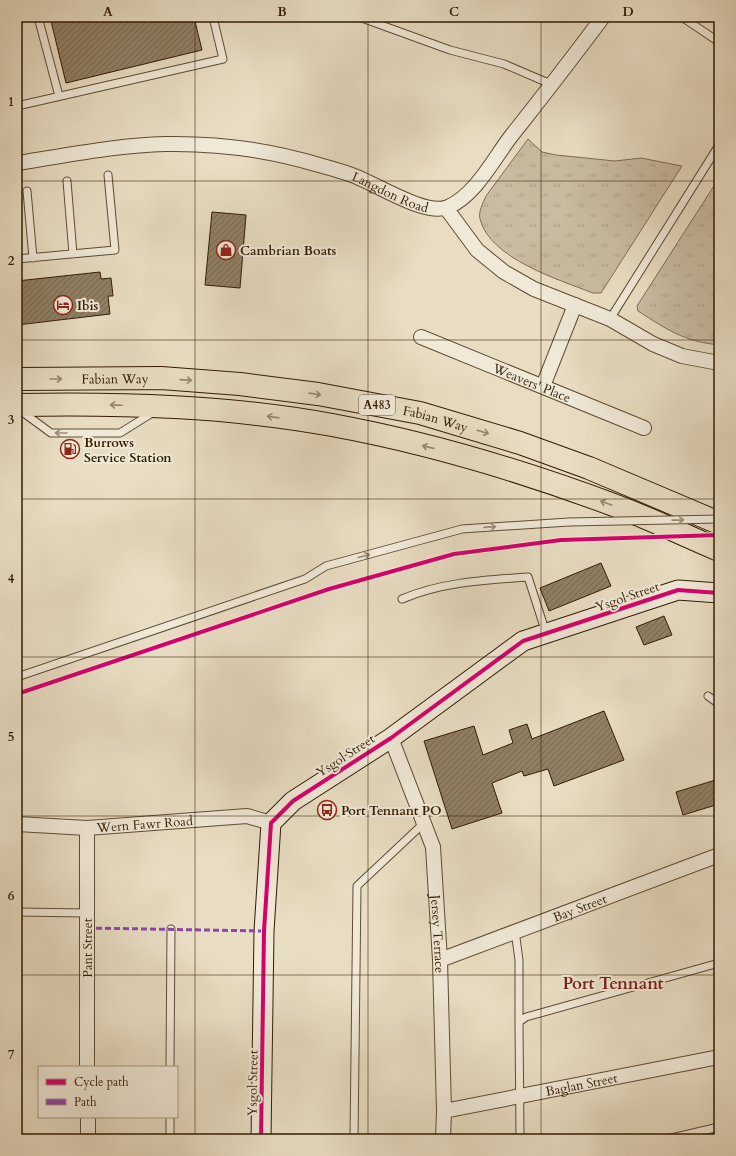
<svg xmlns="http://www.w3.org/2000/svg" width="736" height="1156" viewBox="0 0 736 1156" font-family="Cardo,serif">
<defs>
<pattern id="grass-tufts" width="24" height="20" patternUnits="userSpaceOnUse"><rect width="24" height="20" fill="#c9bca2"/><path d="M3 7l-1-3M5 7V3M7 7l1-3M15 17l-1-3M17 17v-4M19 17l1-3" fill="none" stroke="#ada18a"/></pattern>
<pattern id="building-hatch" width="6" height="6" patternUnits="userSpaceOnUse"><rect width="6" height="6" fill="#908066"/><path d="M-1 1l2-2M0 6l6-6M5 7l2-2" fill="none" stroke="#766852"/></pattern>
</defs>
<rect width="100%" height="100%" fill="#e8ddc3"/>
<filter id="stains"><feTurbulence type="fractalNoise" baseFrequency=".005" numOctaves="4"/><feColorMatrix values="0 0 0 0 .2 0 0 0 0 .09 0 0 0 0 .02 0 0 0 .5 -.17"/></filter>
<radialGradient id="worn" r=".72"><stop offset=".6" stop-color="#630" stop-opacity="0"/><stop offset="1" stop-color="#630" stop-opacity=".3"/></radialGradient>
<path fill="url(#grass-tufts)" stroke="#7d6c52" d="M528,139L542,152L556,155L615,161L641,158L682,166L601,293H593C560,280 490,259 480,219C478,212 483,203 486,196Z
M719,178V345C683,341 668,330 638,311L637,306Z"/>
<path fill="url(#building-hatch)" stroke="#311b01" d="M50,17H194L202,50L66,83Z
M212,212L246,215L240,288L205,285Z
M100,272L101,279L111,278L113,296H108L110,314L17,325V281Z
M601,563L611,586L549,611L540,588Z
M664,616L672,635L644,645L636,627Z
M604,711L624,760L554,786L548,769L524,776L522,771L492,783L502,813L452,829L424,741L474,726L483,755L513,743L509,730L527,724L532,739Z
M719,779V804L683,815L676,792Z"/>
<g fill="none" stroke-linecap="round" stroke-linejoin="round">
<defs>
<path id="lane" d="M38,17L59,96
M359,17L450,50L504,64L553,85
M682,17L719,42
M17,106L223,59L213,17
M67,181L73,254
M27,191L33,258
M17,259L115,250L108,175
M610,319L719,145
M21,411L51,433H120L152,413
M402,599C442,582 485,580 528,577L546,633
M17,677L305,579L326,566L462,529L569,522
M708,696L719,704
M17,912L87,913
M515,931L519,960V1022
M170,1067L171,929
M170,1139V1117
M354,1139L357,886L424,823
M520,1139L519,1022L526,1017L719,963
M667,1139L719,1127"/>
<g id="street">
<path id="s1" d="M17,163C64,156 118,145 165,144C217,143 269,150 319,165C330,168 341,171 352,175C375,183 426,217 448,207C476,195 494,158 512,135C543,96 573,57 603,17"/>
<path d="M446,208L477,250L504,272L534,289L610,319L653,344L682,356L719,363"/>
<path id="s2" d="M421,337L644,428"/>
<path d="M543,386L575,305"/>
<path id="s3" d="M391,738L433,847L440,960L444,1111L443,1139"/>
<path id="s4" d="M17,824L87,828L247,816L271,823"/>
<path d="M87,828V1067"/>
<path id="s5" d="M440,960L719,855"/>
<path id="s6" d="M444,1111L719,1057"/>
<path d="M88,1117V1139"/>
</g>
<path id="secondary" d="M261,1139L264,931L271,823L293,801L391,738L523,641L678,590L719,593"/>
<g id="highway">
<path id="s7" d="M17,379L161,378L240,384L318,394L420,413L520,443L589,468L719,523"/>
<path d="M17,405C122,403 229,406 332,425C430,443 526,472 619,507C653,520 686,536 719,550"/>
</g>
</defs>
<use href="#lane" stroke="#5f4c32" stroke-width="9"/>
<use href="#street" stroke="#5f4c32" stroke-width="16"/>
<use href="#secondary" stroke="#311b01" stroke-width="21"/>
<use href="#highway" stroke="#311b01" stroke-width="24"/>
<use href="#lane" stroke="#f0e9d8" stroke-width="7"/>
<use href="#street" stroke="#f0e9d8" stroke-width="14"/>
<use href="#secondary" stroke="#f0e9d8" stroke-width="19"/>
<use href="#highway" stroke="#e8ddc3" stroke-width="22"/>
<defs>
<path id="lane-bridge" d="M569,522L719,519"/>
</defs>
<use href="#lane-bridge" stroke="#5f4c32" stroke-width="9" stroke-linecap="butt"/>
<use href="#lane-bridge" stroke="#f0e9d8" stroke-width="7"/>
<path stroke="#8e44ad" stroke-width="3" stroke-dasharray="6 3" stroke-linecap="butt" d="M87,928L264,931"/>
<defs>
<path id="cycleway" d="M17,694L329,589L454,554L561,540L719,535
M261,1139L264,931L271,823L293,801L391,738L523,641L678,590L719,593"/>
</defs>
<use href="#cycleway" stroke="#f0e9d8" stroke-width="6"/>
<use href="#cycleway" stroke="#d6006c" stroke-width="4"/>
</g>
<defs><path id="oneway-shaft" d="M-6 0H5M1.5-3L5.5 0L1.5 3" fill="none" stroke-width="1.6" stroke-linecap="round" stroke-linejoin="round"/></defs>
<g stroke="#96866c">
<use href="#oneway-shaft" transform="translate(56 379)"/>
<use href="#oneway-shaft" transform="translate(186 380) rotate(4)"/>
<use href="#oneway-shaft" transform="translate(315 394) rotate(8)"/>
<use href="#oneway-shaft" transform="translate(116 405) rotate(-178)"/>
<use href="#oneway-shaft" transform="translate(273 417) rotate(-172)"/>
<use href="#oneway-shaft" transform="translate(483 432) rotate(17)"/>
<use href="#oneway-shaft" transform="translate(428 447) rotate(-167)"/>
<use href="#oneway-shaft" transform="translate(606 503) rotate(-160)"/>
</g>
<g stroke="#9a8c77">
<use href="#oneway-shaft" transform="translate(61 433) rotate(-180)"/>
<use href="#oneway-shaft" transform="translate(678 520) rotate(-1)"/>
<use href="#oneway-shaft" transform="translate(490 527) rotate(-4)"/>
<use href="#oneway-shaft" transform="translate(364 556) rotate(-15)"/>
</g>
<path fill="none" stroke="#311b01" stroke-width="1" stroke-opacity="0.55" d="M195,17V1139M368,17V1139M541,17V1139M17,181H719M17,340H719M17,499H719M17,657H719M17,816H719M17,975H719"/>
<defs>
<symbol id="shop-ring" viewBox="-11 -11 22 22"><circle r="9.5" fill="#f0e9d8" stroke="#8f2418" stroke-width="1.5"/><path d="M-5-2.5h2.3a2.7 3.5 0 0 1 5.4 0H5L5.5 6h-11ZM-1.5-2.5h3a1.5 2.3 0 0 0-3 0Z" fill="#8f2418"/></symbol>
<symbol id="hotel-ring" viewBox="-11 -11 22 22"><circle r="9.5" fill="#f0e9d8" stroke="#8f2418" stroke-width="1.5"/><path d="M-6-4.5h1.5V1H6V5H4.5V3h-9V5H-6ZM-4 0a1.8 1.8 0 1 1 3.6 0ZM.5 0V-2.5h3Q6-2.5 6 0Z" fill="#8f2418"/></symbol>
<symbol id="fuel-ring" viewBox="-11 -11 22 22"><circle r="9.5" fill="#f0e9d8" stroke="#8f2418" stroke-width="1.5"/><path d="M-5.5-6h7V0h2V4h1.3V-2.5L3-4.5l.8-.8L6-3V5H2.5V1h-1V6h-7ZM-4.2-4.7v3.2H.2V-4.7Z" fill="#8f2418"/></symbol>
<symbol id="bus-ring" viewBox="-11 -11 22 22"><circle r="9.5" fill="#f0e9d8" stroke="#8f2418" stroke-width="1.5"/><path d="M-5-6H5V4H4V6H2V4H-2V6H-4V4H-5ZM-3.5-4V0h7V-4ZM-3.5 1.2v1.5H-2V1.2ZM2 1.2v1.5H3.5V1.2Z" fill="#8f2418"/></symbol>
</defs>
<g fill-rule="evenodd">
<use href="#shop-ring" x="215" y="239" width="22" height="22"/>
<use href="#hotel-ring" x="52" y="294" width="22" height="22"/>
<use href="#fuel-ring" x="59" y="438" width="22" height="22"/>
<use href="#bus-ring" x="316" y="799" width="22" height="22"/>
</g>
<g text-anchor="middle" stroke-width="4" stroke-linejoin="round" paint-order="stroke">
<rect fill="#f0e9d8" stroke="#6a5942" stroke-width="1" x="359" y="395" width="36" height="20" rx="3"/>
<g font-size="12" font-weight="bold" fill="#311b01">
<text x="377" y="409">A483</text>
</g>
<g font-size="13" fill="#311b01" stroke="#f0e9d8">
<text dy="5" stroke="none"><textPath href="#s1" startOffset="382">Langdon Road</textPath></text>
<text dy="5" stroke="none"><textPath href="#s7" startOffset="98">Fabian Way</textPath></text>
<text dy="5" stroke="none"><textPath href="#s2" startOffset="120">Weavers' Place</textPath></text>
<text dy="5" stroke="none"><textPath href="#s7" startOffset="422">Fabian Way</textPath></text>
<text transform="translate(627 596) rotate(-19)" y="5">Ysgol Street</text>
<text transform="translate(345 755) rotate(-33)" y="5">Ysgol Street</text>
<text dy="5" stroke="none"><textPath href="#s4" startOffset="128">Wern Fawr Road</textPath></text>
<text dy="5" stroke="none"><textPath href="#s5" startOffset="149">Bay Street</textPath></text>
<text dy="5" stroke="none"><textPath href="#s3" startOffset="204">Jersey Terrace</textPath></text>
<text transform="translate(87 948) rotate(-90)" y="5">Pant Street</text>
<text transform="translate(252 1083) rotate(-89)" y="5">Ysgol Street</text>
<text dy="5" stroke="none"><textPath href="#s6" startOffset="140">Baglan Street</textPath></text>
</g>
<g font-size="13" font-weight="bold" fill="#311b01" stroke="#f0e9d8" text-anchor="start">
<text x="240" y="255">Cambrian Boats</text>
<text x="77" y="310">Ibis</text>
<text x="84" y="447">Burrows<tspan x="84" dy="15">Service Station</tspan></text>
<text x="341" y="815">Port Tennant PO</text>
</g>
<g font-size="17" font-weight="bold" fill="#7a1f14" stroke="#f0e9d8">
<text x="613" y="989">Port Tennant</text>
</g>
</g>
<rect width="736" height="1156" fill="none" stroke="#e8ddc3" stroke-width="44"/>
<rect x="38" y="1066" width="140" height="52" fill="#f0e9d8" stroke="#a49782"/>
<rect x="46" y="1079" width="20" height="6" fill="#d6006c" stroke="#a49782"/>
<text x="74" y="1086" font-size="12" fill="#311b01">Cycle path</text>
<rect x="46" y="1099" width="20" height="6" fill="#8e44ad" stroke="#a49782"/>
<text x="74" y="1106" font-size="12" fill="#311b01">Path</text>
<rect x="22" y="22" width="692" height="1112" fill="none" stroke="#311b01" stroke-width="1.5"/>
<g font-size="13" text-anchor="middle" font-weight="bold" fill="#311b01">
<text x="108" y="16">A</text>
<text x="282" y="16">B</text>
<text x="454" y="16">C</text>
<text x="628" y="16">D</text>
<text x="11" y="106">1</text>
<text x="11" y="265">2</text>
<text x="11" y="424">3</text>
<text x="11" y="583">4</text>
<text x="11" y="741">5</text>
<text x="11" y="900">6</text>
<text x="11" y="1059">7</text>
</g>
<rect width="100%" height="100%" filter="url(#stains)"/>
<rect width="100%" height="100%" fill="url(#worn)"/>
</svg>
